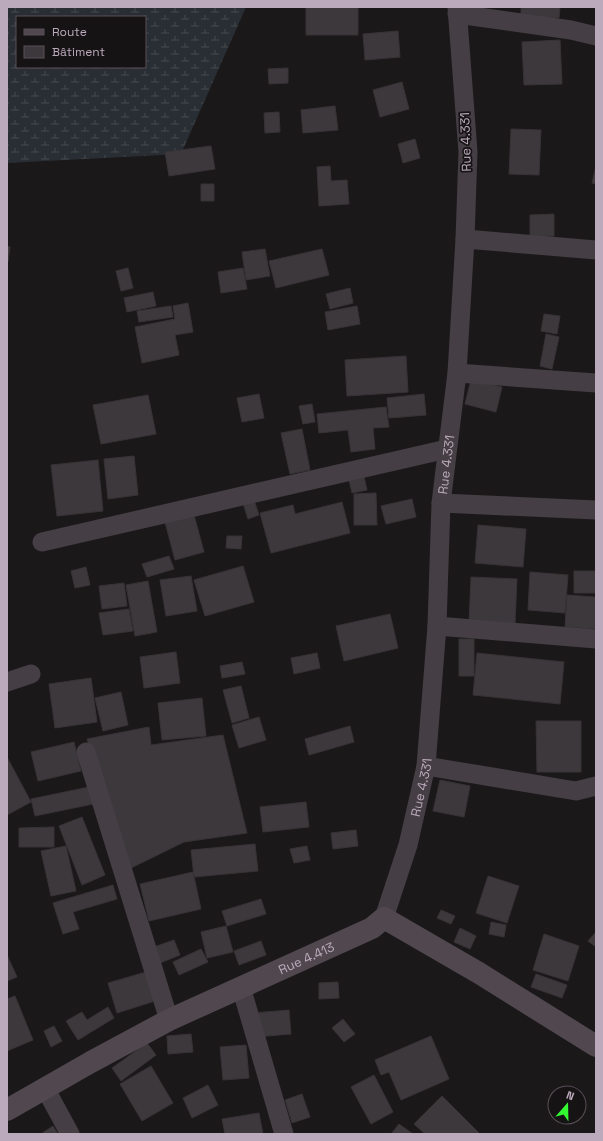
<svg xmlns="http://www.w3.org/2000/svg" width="603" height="1141" viewBox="0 0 603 1141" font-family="'Space Grotesk',sans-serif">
<defs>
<pattern id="wetland-marsh" width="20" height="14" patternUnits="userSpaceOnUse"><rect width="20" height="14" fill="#282e33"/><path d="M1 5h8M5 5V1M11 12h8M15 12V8" fill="none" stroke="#454a4f"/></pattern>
</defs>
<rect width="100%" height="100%" fill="#1b181a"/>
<path fill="url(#wetland-marsh)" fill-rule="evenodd" d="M7,7H246L181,154L7,163ZM17,17H145V67H17Z"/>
<path fill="#3d383c" stroke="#373235" d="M306,7H358V35H306Z
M521,7H560L559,18L521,17Z
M398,31L400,57L365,60L363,34Z
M560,40L562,84L524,85L522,42Z
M288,68V83L269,84L268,69Z
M402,82L409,109L380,117L373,90Z
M335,106L338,130L303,133L301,110Z
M279,112L280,132L265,133L264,113Z
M511,129L541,130L539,175L509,174Z
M415,139L420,158L403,163L398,144Z
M211,146L215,169L169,176L165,152Z
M330,166L331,181L347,180L349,204L319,206L317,167Z
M596,166V184L592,183Z
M201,184H214V201H201Z
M554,214V236L530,237V215Z
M7,246L10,247L8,262H7Z
M265,249L270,276L246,280L242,252Z
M322,249L329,275L276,288L269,261Z
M128,268L133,288L121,291L116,271Z
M243,268L247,289L221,293L218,272Z
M350,288L353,303L330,309L326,294Z
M153,292L156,306L127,312L124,298Z
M188,303L193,332L175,335L179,355L142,363L135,327L175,319L173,306Z
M171,306L173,317L139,322L137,311Z
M357,306L360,324L328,330L325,312Z
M544,314L560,316L557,334L541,331Z
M546,334L559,337L552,369L540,366Z
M406,356L408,392L347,396L345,360Z
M471,380L502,387L496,412L465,404Z
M259,394L264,418L242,422L237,398Z
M424,394L426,415L389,418L387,398Z
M148,395L156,434L101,444L93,405Z
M312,404L315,422L303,424L299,406Z
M386,407L389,427L373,428L375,449L351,452L348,430L319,433L317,414Z
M302,429L310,470L290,474L281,433Z
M134,456L138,495L108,499L104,459Z
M98,460L103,511L57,516L51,465Z
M364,477L367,490L352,493L349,480Z
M376,493L377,525H354V494Z
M253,497L259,515L248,519L242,500Z
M412,499L416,517L386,524L381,506Z
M342,502L350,533L271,553L260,513L293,505L295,514Z
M194,515L204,552L175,560L165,522Z
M478,525L526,529L523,567L475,563Z
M227,536H242L241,549L226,548Z
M169,556L174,569L147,577L142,564Z
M243,566L254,602L205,616L194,580Z
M86,567L90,585L75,588L71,571Z
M574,571H596V593H574Z
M530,572L568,575L565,613L528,610Z
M191,576L197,611L166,616L160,580Z
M471,577L517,579L515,624L469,622Z
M148,581L157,632L135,636L126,585Z
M124,583L127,606L102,609L99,586Z
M567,595L596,597L595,629L565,627Z
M129,609L133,631L103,635L99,613Z
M390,614L398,648L344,661L336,626Z
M459,639H474V676H459Z
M176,652L180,683L144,688L140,657Z
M317,653L320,668L294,674L291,658Z
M477,653L564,662L560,704L473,695Z
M242,662L245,674L222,678L220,666Z
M91,678L97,722L55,728L49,684Z
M241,686L249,718L232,723L223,690Z
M121,692L128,725L103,731L95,698Z
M202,698L206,736L162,740L158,703Z
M259,717L266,740L239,748L232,725Z
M536,721H581V772H537Z
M350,726L354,742L309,755L305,739Z
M149,727L151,745L223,735L247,833L184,842L129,869L87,739Z
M74,742L81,771L38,781L31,752Z
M7,757L31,802L7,815Z
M440,780L470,786L464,817L433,811Z
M89,787L93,804L35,816L31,799Z
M306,802L309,827L263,832L260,807Z
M82,817L105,875L82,885L59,826Z
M54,827V847H19V828Z
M356,830L358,846L333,849L331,833Z
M255,844L258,871L194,877L191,850Z
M66,846L76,891L51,896L41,851Z
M307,846L310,860L294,863L290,849Z
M193,872L201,909L149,921L140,884Z
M488,876L519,886L507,923L476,913Z
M113,885L117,899L73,912L79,929L63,934L53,903Z
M261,899L266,914L227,926L222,911Z
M441,910L455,916L451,924L437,918Z
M491,922L506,925L504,937L489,934Z
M226,926L233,952L207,958L201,932Z
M460,928L476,936L470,949L454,942Z
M596,932V947L588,941Z
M544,934L579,946L568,981L533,970Z
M174,940L180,955L160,963L154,947Z
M261,941L266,955L239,965L234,951Z
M201,949L208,962L179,975L173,962Z
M7,955L17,977L7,981Z
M146,972L155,1001L117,1013L108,983Z
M536,974L567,985L562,998L531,987Z
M338,982L339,998L319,999V983Z
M15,996L33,1040L7,1051V999Z
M108,1007L114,1018L78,1040L66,1021L82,1012L87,1020Z
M289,1010L291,1034L255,1037L253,1013Z
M343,1019L355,1034L344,1042L332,1028Z
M54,1026L62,1041L51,1047L44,1031Z
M191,1034L193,1052L168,1054L167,1036Z
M431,1036L449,1079L401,1100L389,1072L381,1075L375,1060Z
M147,1043L156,1055L121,1081L112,1068Z
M246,1045L249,1078L223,1080L220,1047Z
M151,1066L173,1103L142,1121L120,1084Z
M374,1075L393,1112L371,1124L351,1087Z
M208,1085L218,1105L192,1118L183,1098Z
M302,1094L310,1117L292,1123L285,1100Z
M442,1096L480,1134H425L414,1124Z
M259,1113L263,1134H225L222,1119Z
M399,1124L413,1134H391Z
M53,1126L58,1134H41Z"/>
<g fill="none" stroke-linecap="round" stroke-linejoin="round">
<g stroke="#453e44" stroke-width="19">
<path d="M457,14L571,30L596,36"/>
<path d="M465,239L596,250"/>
<path d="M457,373L596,383"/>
<path d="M441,503L596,510"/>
<path d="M42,542L447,449"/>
<path d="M437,626L596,639"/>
<path d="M7,682L31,674"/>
<path d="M86,752L169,1020"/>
<path d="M426,766L576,791L596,786"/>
<path id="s1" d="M384,918L408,845L426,766L437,626L441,503L457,373L465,239L468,152L457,7"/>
<path d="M241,987L284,1134"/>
<path d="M45,1088L70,1134"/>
</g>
<path stroke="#50474f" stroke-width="22" id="s2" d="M7,1110L91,1062L169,1020L372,928L384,918L479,973L596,1046"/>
</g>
<g text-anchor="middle" stroke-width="3.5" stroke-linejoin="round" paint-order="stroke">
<g font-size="13" fill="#bab" stroke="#161315">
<text transform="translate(465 142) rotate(-92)" y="5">Rue 4.331</text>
<text dy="5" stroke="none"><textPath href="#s1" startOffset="460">Rue 4.331</textPath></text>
<text dy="5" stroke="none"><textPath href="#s1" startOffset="136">Rue 4.331</textPath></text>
<text dy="5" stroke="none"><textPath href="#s2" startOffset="336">Rue 4.413</textPath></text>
</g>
</g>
<rect width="603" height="1141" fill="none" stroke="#bbaabb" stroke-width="16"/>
<rect x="16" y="16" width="130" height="52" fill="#161315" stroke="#584f57"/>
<rect x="24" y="29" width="20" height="6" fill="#50474f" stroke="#584f57"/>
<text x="52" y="36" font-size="12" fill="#bbaabb">Route</text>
<rect x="24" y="46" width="20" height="12" fill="#3d383c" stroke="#584f57"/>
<text x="52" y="56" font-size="12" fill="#bbaabb">Bâtiment</text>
<g transform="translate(567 1105) rotate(20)"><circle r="19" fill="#161315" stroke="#584f57"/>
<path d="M0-3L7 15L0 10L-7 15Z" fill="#33fa31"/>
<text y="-6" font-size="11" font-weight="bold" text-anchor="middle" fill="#bbaabb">N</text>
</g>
</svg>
